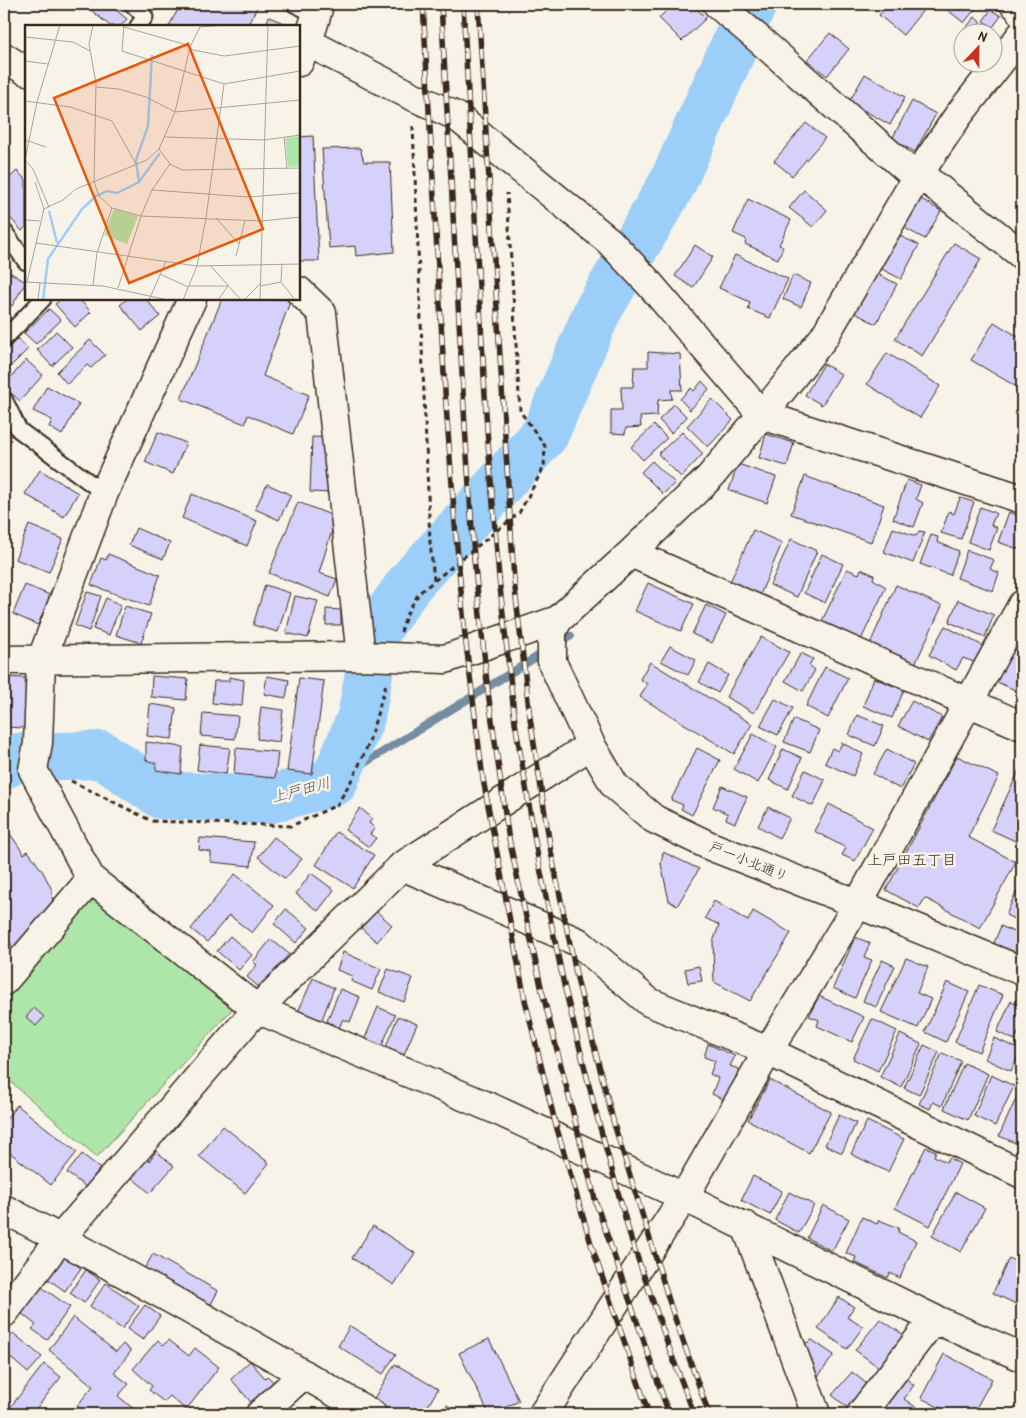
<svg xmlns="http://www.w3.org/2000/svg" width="1026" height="1418" viewBox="0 0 1026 1418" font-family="'Patrick Hand','Klee One',sans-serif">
<rect width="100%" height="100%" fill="#f7f3e8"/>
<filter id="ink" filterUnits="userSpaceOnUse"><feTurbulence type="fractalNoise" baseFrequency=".02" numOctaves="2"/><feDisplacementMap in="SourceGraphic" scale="10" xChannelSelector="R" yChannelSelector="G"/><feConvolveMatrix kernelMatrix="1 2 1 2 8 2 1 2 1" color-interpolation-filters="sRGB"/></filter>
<g filter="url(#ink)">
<path fill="#aee5a8" stroke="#748863" d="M97,895L236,1005L97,1157L4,1076V995Z"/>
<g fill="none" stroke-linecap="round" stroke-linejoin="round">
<path stroke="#758ca1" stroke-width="8" d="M557,644L571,636
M334,782L546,651"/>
<path stroke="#9bcef8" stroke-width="48" d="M4,765L19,757L102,755L161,795L267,800L334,782L361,717L377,630L410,583L545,434L597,312L672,184L753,4"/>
</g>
<path fill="#d5d1fa" stroke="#3b2a1e" d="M86,4H109L127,19L121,26H110L85,5Z
M181,4H259L247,26H169Z
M673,4H692L706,18L682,41L659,18Z
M888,4H928L903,35L879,15Z
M940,4H979L964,23Z
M991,10L1001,16L993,27L983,21Z
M269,17L286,24L285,26H265Z
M975,17L983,25L977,32H967L964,30Z
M830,33L849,49L827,76L807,60Z
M865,74L905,97L890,125L849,102Z
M912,101L936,114L915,152L892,139Z
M806,123L825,138L792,176L774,161Z
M313,136L319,261H299V137Z
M360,148L364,162H390L394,252L356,256L355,246L329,248L322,149Z
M17,171L26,180V227L22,231L4,211V183Z
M804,190L827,210L813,227L789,208Z
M918,197L941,211L925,239L901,226Z
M748,199L791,220L779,245L783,247L778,259L745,244L746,239L733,233Z
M896,234L919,245L901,279L878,267Z
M954,243L981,259L922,356L895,339Z
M695,245L713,257L693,288L675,276Z
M735,255L788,279L770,318L748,309L750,302L719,288Z
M4,269L26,282L12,306L4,301Z
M874,272L897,284L876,324L853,312Z
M793,275L811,283L801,307L783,299Z
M61,299H79L91,312L75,327L55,304Z
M127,299H146L160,316L142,331L120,305Z
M222,299H291L263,376L309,395L293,434L248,415L245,424L181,399Z
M49,309L61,320L36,344L24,333Z
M994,322L1022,339V390L971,360Z
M56,331L72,347L52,366L37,350Z
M18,338L28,349L9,368L4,363V353Z
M90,340L105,355L91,368L87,365L67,384L57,372Z
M648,352L680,354L682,390H671L672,399L658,400L657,416L640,417L641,427L626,428L625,434L611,433V410H622L621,387H633L634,367H648Z
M887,353L940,386L920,418L867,384Z
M26,360L43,375L20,401L4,387V385Z
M824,364L841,374L822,405L805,395Z
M702,381L709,389L690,410L680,399L691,388L694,391Z
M47,386L79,404L62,435L49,427L52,420L33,411Z
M712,399L733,420L708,447L687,426Z
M674,404L687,417L671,433L659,420Z
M654,425L667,438L643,460L631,447Z
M158,432L186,443L173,474L145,462Z
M682,432L703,454L681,477L658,454Z
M766,434L794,443L787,466L759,458Z
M312,437L333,438L331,493L310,492Z
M652,461L675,483L663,494L641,472Z
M738,464L776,477L767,503L729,490Z
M40,470L78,493L64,517L25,494Z
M805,476L884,505L871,542L791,514Z
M907,480L921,485L916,499L923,503L914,527L893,519Z
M267,484L291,495L279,520L255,509Z
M4,492L6,526H4Z
M192,494L257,521L247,546L182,518Z
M960,498L974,502L961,539L941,533L949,511L954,514Z
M298,502L336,517L319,573L337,579L330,597L269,573Z
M980,507L996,513L991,525L997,528L989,550L968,542Z
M1009,512L1022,517V546L1021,550L998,542Z
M29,525L63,539L49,572L15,559Z
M136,528L170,543L163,559L129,545Z
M893,528L916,536L919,531L925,532L913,563L884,552Z
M753,530L782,543L760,595L730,582Z
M931,535L938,537L937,542L959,551L950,575L920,564Z
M791,539L817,551L797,597L770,585Z
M967,550L994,560L990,569L999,573L993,591L957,578Z
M108,554L160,575L149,606L91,585L101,558L106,560Z
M822,554L843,564L825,603L804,593Z
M847,569L859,574L861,569L874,575L873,579L886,587L859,644L820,625Z
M648,583L694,604L681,631L635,611Z
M25,585L50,595L38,625L13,614Z
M265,585L290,593L278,632L253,625Z
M896,585L942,606L915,664L870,644Z
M87,592L101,596L89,631L75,626Z
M295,596L318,601L308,638L286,633Z
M106,598L121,605L109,635L93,629Z
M958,600L994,615L985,637L949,622Z
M706,605L726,615L712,643L692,634Z
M125,606L151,614L141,643L116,635Z
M326,609L341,610V625H326Z
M945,626L983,646L974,662L963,658L956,670L929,655Z
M761,637L789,652L754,713L726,697Z
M670,646L696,660L688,675L661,661Z
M1012,649L1022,653V693L997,682Z
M801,653L813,659L809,665L815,670L803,691L785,681Z
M650,662L752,724L734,754L640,697L647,684L640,679Z
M709,664L728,675L718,693L699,682Z
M825,667L848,678L828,718L806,706Z
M152,676L188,679L186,700L151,697Z
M267,676L289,680L286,698L264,694Z
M4,677L27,678L24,728L4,727Z
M229,677L244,680L242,706L212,703L214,681H229Z
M299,678L324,681L312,774L287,771Z
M874,678L904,690L892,718L863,706Z
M775,699L793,708L778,735L760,726Z
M912,701L942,717L928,742L898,726Z
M150,704L176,708L172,739L147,736Z
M261,707L283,710L279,742L257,739Z
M203,713L238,716L235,739L201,736Z
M857,715L884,726L875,746L849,735Z
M794,719L819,730L810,752L784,742Z
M753,734L777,747L758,783L734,769Z
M146,742L183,747L181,774L156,770V763L146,760Z
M842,743L863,754L853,776L825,763L832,748L838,751Z
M200,745L230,748L226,774L197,770Z
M236,748L278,752L275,778L234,774Z
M697,748L720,760L692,815L681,809L683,805L671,800Z
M783,749L802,758L788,789L769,780Z
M887,749L914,764L900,789L873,774Z
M957,756L999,776L968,837L1016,862L980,928L925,898L919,908L886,890Z
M1022,764V844L991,830Z
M805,770L825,780L813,806L792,796Z
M722,786L747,797L735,823L726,819L728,814L713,807Z
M829,804L873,828L855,861L842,855L846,848L814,831Z
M768,807L790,818L779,838L758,826Z
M360,808L372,818L369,823L375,828L370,834L376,838L369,847L345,830Z
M4,825L24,854L28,851L43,872L52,890L53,907L15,950L4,934Z
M336,832L374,855L353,888L316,865Z
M274,837L302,859L285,879L258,857Z
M200,838L254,842L251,866L211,862V852L199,850Z
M663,852L699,869L677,906L669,901L661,864Z
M311,873L334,890L318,911L296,894Z
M235,874L274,905L252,933L229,915L207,942L191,929Z
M1016,892L1022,895V923L1006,915Z
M714,901L748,921L753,911L791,933L750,1001L714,982L713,942L719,925L705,918Z
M286,909L309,928L296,943L274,924Z
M376,911L392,925L377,942L361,928Z
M1001,926L1022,936L1014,955L993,945Z
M230,936L252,955L239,970L217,951Z
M855,937L870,943L864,957L872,960L855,998L833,988Z
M271,939L289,954L260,988L247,977L257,965L253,962Z
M343,952L381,969L372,990L351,981L352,976L337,970Z
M906,958L928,967L917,993L931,999L918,1028L881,1012Z
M882,960L895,966L876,1007L863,1001Z
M699,966L702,981L688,983L685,969Z
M388,969L413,978L404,1002L379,992Z
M313,978L334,988L321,1022L298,1012Z
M947,982L969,992L946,1042L925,1032Z
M979,985L1003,995L979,1052L955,1042Z
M340,989L360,997L350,1022L343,1019L339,1028L327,1021Z
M819,996L864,1017L852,1042L817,1026L819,1020L809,1016Z
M1011,1001L1022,1006V1024L1015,1040L997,1032Z
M378,1007L395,1015L380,1050L363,1043Z
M34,1008L44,1017L36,1026L26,1017Z
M398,1016L417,1024L402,1059L384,1052Z
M872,1019L897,1031L878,1071L853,1059Z
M900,1034L921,1044L901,1087L880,1077Z
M994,1038L1021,1050L1011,1071L985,1059Z
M708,1044L735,1056L730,1066L739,1069L726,1101L712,1094L718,1078L710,1074L715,1061L704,1057Z
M924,1045L939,1052L919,1095L904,1088Z
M942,1053L961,1061L942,1106L933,1102L930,1109L919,1104Z
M964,1063L988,1074L968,1120L944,1109Z
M991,1075L1014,1086L995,1126L974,1116Z
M770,1080L831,1112L809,1153L748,1120Z
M1020,1090L1022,1091V1135L1018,1144L999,1136Z
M17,1105L77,1152L51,1185L4,1148V1122Z
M839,1115L856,1123L842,1153L825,1145Z
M867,1121L904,1139L888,1172L851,1154Z
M223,1126L269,1163L245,1193L199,1156Z
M926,1147L936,1151L934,1156L946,1162L949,1158L960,1164L930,1226L895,1208Z
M156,1151L174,1166L150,1193L131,1177L145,1157L149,1161Z
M82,1154L100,1168L86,1187L67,1173Z
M753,1176L782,1191L770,1215L741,1200Z
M789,1192L814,1205L799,1233L775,1220Z
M956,1192L985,1208L961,1252L932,1236Z
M823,1205L849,1219L832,1251L807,1238Z
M862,1217L877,1224L879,1220L899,1228L898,1232L916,1241L900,1278L890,1273L888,1278L854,1262L856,1257L846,1253Z
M373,1226L415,1253L394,1285L352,1258Z
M1022,1227V1241L1017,1239Z
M153,1254L218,1291L208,1310L142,1273Z
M64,1256L81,1268L65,1291L48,1279Z
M1009,1258L1022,1265V1307L993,1293Z
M86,1270L100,1280L84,1303L70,1293Z
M106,1283L139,1306L122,1329L90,1306Z
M40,1286L70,1307L47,1340L32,1329L36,1325L21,1313Z
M839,1297L854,1307L847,1317L863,1327L847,1349L818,1329Z
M145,1305L160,1316L143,1340L127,1329Z
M73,1317L116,1352L123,1344L131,1351L114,1373L129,1384L118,1396L140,1414H87L77,1406L93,1386L49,1350Z
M880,1319L907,1337L880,1368L855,1350Z
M350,1326L396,1354L383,1374L338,1346Z
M13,1333L42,1357L28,1373L4,1352V1344Z
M489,1339L519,1401L491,1414H489L459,1353Z
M158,1340L163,1345L169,1340L189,1356L195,1348L219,1367L186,1410L170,1396L164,1402L149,1390L152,1386L133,1369Z
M812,1340L834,1355L817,1378L802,1345Z
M944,1354L992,1379L973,1414H952L921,1398Z
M250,1361L265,1378L267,1376L278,1386L255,1407L231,1379Z
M44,1364L61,1377L32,1414H5Z
M395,1364L438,1389L423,1414H396L373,1400Z
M852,1372L867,1384L848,1408L832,1395Z
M901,1375L914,1385L904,1399L917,1408L913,1414H872Z
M447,1405L460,1414H441Z"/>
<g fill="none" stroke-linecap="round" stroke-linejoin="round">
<defs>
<path id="lane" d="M132,4L145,17L138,26
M294,4L317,15
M4,231L26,262
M4,339L43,299
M4,399L19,430L104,493"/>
<path id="street" d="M717,4L761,41L909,171L934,185L1022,255
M1014,4L1018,7L1022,14
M307,42L412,96L456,116L609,241L647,281L762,415L1022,499
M4,57L26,71
M299,62C307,43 315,24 319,4
M299,291L322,313L361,656
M192,299L104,493L41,661L38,743L33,770L91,879L257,1009L494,1109L684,1197L934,1319L1022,1357
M631,553L1022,726
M558,620L552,632V662L591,745L615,786L654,819L710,846L858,904L1022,971
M4,660L363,656L445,659L558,620L631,553L710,477L762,415L824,337L918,175L958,116L1022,34
M402,866L578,942L649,1002L768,1051L1022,1174
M4,981L91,879
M4,1209C128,1274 251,1343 372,1414
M746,1226L816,1414
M4,1313L60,1239L257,1009L402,866L591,745
M260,1414L304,1374
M543,1414L684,1197L768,1051L858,904L1022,605
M861,1414L934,1319"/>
</defs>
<use href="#lane" stroke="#3b2a1e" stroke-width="19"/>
<use href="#street" stroke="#3b2a1e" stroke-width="31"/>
<path stroke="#3b2a1e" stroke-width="3" stroke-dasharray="5 4" stroke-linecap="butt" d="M413,126L430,542L434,580
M401,632L406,615L419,593L519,513L544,467L545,446L520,411L507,193
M71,781L152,821L291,826L337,805L354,776L368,745L386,684
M4,791L12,788"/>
<use href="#lane" stroke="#f7f3e8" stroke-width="15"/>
<use href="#street" stroke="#f7f3e8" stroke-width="28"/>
<defs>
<path id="rail" d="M423,4L445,392L455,524L465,636L483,779L525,1000L555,1122L592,1247L649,1414
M441,4L465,426L474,558L488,692L508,834L542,991L596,1203L669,1414
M463,4L487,430L499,578L515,722L538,858L564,985L595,1109L631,1239L672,1356L694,1414
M478,4L514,580L530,718L551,852L578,983L614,1124L672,1310L709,1414"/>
</defs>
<use href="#rail" stroke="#3b2a1e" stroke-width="5.5"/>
<use href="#rail" stroke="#f7f3e8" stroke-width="4" stroke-dasharray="11" stroke-linecap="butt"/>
</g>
</g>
<g text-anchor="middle" stroke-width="5" stroke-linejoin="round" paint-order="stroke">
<g font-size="14" fill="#3b2a1e" stroke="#f7f3e8">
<text transform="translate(749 861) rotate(22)" y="5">戸一小北通り</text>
</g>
<g font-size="15" font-style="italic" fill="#535354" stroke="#f7f3e8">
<text transform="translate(301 790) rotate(-15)" y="5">上戸田川</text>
</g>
<g font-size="15" fill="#3b2a1e" stroke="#f7f3e8">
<text x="912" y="865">上戸田五丁目</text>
</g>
</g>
<g transform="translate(25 25)">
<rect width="275" height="275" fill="#f7f3e8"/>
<path d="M275,111V141L263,142L260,113ZM89,184L113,191L102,219L79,210Z" fill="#aee5a8"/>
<path fill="none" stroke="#9bcef8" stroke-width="2.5" d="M114,157L135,128M24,186L32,218M18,275L23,234L57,184L71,171L82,166L92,168L114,157L111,135L123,101L127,30"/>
<path fill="none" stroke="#aca397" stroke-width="1" d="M68,0L64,19L71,58L69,157L74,171L87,183L116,191L237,196L275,192M99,0L97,26L199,59L275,46M99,2L162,20L168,25L199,31L275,21M176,2L200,0M0,12L48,17L65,26M0,36L23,39M71,62L94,64L121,72L150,87L275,75M0,76L45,82L87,96L111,139M140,112L239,115L275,110M259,112L262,144M0,115L21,122M134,124L145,139L157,145L275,143M0,135L12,77L35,0M0,135L8,144L24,182M10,157L19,184M127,165L223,172L275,168M191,193L214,219M0,195L15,196M11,218L172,241L275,239M211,231L220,196M185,240L216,275M135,249L163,262M0,257L78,261L143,275M2,257L19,184L38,175L51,164L122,135L134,124L150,87L165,22L176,0M256,257L257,239M68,260L72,228L87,183M164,261H203M236,261L256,257L270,275M93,263L116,191L127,165L145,139M13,275L15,258M124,275L141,236M158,275L172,241L181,193L199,59M193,275L203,261M219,275L236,258M235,275L243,0"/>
<path fill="#e8590c" fill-opacity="0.15" stroke="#e8590c" stroke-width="2.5" d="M163,19L238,204L104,258L29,73Z"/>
<rect width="275" height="275" fill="none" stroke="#3b2a1e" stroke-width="2.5"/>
</g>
<rect width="1026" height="1418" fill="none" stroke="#f7f3e8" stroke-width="20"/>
<rect x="10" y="10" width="1006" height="1398" fill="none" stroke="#3b2a1e" stroke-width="2" filter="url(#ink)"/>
<g transform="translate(978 48) rotate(22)"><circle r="24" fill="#f7f3e8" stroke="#aca397"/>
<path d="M0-4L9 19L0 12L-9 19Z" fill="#c8321e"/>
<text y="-8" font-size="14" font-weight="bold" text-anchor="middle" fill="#3b2a1e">N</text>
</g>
</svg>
